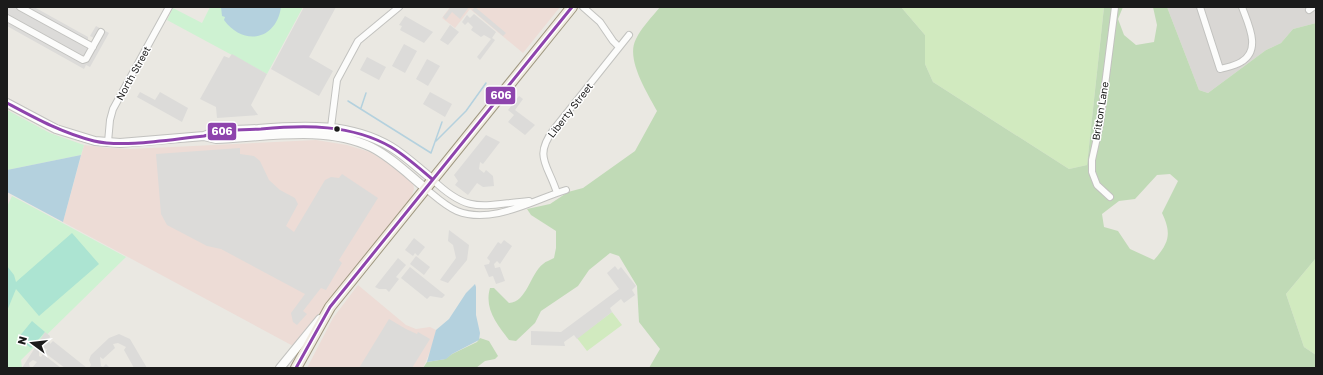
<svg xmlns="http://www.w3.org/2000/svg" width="1323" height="375" viewBox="0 0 1323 375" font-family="'Golos Text',sans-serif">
<rect width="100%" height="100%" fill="#eae8e2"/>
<path fill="#d9d7d4" d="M1167,7H1316V23L1293,29L1281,43L1266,50L1208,93L1199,90Z"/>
<path fill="#eddcd6" d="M450,7H560L523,53L470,9L455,28L442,18Z
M316,140L347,145L370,152L386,162L413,183L414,189L411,198L293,346L63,222L84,145L108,148L130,149Z
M358,285L406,325L416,329L430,327L436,330L434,342L423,368H307L333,318Z"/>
<path fill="#d1eabf" d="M901,7H1104L1087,165L1069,169L933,82L925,64V35Z
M1316,258V355L1304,347L1286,294Z
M612,312L622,325L587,351L577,338Z"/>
<path fill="#c0dab6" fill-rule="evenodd" d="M660,7H901L925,35V64L933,82L1069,169L1087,165L1104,7H1123L1118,19L1124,35L1136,45L1154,42L1157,25L1153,7H1167L1199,90L1208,93L1266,50L1281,43L1293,29L1316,23V258L1286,294L1304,347L1316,355V368H649L660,349L639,322L637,286L619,256L610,253L589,270L578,286L541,311L535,323L516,341L509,340C497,324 484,309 490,288H494L509,303C527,302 530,274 543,264C546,261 551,260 554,258L556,248V231L531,215L527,209L550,204L568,192L583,188L635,151L657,111C648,94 625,59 636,39C641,28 652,17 660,7ZM1170,174L1178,181L1162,213C1172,234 1169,243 1154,260L1130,249L1118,231L1104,227L1102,214L1119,201L1135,199L1157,175Z
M480,338L489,341L498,356L495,359L485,361L476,368H423L427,362L445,359L452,354L477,342Z"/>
<path fill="#cef2d2" d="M210,7H303L267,74L167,20L173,8L202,23Z
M7,110L50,133L84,145L81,155L7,170Z
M12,196L126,257L21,360L22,368H7V207Z"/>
<path fill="#ace4d2" d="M72,233L99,264L39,316L16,289L7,311V266L14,275L16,282Z
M32,321L45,332L31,348L18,338Z"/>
<path fill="#dcdbd9" d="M7,7H34L88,37V40L92,42L94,38L90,36L96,26L109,33L90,67L86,65L84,69L7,26Z
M304,7H336L309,57L333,71L319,96L271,69Z
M451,7H469L460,19L452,12L446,20L443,17Z
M475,7L506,33L503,36L472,10Z
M474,14L496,32L492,38L495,40L480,60L477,57L491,39L484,35L481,37L471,30L473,27L468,22L465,25L462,22L467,15L470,18Z
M405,16L433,32L424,43L400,30L402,26L399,25Z
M450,25L459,32L448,45L440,40Z
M404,44L417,51L405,73L392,66Z
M232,54L267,74L251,105L258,115L217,118L216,107L200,99L224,56L229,58Z
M367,57L386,67L379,80L360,70Z
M427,59L440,66L428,86L416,79Z
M140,92L155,100L160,92L188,108L182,122L137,97Z
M430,92L452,104L445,117L423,104Z
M519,96L523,99L515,110L535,125L525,135L508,122L514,115L508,110Z
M486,135L500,142L483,164L480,162L479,169L484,173L486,170L493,176L494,186L483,187L477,183L468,195L455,185L458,181L454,175Z
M240,148V154L254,156L260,161L269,180L280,190L295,198L298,204L286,226L294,232L325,180L331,177L339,178L342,174L378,198L339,260L342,263L326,290L321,288L303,311L307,314L297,325L293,322L291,313L305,294L221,249L207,246L167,225L161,214L156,154Z
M449,230L469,245L467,260L448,283L440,280L456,258L453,245L448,241Z
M414,238L425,247L418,256L415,253L413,256L405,250Z
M504,240L512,246L500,264L497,261L494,264L495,268L500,267L505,281L496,284L493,276L489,277L484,265L489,264L490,261L487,258L498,242L501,244Z
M416,256L430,267L424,275L410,264Z
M398,258L406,265L396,277L399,279L389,292L386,289H379L375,287Z
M615,266L618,270L621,267L636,286L632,290L635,295L624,303L621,299L610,308L612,312L577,339L574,335L564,342L565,346L531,345V331L561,332L619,289L607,273Z
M410,267L445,295L442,298L430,296L427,299L401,278Z
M389,319L406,329L417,334L418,332L430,339L412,368H359Z
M45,332L50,336L49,340L50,344L53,341L87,368H65L45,353L47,349L43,348L39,350V356L41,357L43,354L61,368H32L37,362L33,360L29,363L30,368H22Z
M119,334L130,339L147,368H134L124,350L126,347L118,343L113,344L115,348L103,359L100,357L101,366L103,367L106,364L110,368H89L91,365L89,360L91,355L109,338Z"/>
<path fill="#b4d1de" d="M221,7H281C276,41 243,46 224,20L225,17L222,16Z
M81,155L63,222L7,192V170Z
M475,284L476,287V315L480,333L479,340L452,354L446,359L427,362L436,330L449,319L466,293Z"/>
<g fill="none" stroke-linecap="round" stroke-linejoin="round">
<path stroke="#b4d1de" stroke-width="1.5" d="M348,101L431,153L442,122
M361,108L366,93
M436,141L466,111L486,83"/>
<defs>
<path id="minor" d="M20,7L93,47
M583,7L600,22L613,41L619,47
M1200,7L1220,69C1227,67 1235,66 1241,62C1262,50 1248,24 1242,7
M1309,10L1313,7
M7,18L83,60L86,59L101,32
M331,127L337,80L358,41L399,7
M108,142L110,120L113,109L169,7
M432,179C469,215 482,205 529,201
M425,188C435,196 445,206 457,211C492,225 533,200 566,190
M557,193C548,164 533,157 554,129L629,35
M1110,197L1097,185L1092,172V160L1100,124L1115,7"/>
<path id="tertiary" d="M7,103L56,129L95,141L120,143L204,136C220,129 241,130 258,129C304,125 351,123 391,147C406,156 419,169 432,179
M204,136L216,139C265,137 326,125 371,147C391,157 408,174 425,188
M280,368L320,319"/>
<path id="primary" d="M296,368L330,307L572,7"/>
</defs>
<use href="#minor" stroke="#c2c2bf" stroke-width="8"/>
<use href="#tertiary" stroke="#c2c2bf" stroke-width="10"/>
<use href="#primary" stroke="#9f9880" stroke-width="12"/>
<use href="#minor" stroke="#fcfcfb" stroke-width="6"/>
<use href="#tertiary" stroke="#fcfcfb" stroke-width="8"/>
<use href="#primary" stroke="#f0ebe1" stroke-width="10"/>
<defs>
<path id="bus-1" d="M7,103C35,118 62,133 94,141C124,148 172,139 204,136C223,129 242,130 261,129C305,125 351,124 391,147C406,156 419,168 432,179
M296,368L330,307L572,7"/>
</defs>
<use href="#bus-1" stroke="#fff" stroke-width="6"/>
<use href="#bus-1" stroke="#8e44ad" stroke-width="3"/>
</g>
<circle fill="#1b1b1b" stroke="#fff" stroke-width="1.5" cx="337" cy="129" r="3.5"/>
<g text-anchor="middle" stroke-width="3" stroke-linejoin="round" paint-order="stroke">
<g font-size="10" fill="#1b1b1b" stroke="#fff">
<text transform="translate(133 73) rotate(-61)" y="4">North Street</text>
<text transform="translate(570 110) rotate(-52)" y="4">Liberty Street</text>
<text transform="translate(1100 111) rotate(-81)" y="4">Britton Lane</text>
</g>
</g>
<g stroke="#fff" stroke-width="1.5">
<rect x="485" y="86" width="31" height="19" rx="4" fill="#8e44ad"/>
<rect x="207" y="122" width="30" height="19" rx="4" fill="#8e44ad"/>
</g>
<g font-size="11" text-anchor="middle" font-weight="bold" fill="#fff">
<text x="501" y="99">606</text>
<text x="222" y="135">606</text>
</g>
<rect width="1323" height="375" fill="none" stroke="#1b1b1b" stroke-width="16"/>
<g transform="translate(32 343) rotate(285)" stroke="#ffffff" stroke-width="3" paint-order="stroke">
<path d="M0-3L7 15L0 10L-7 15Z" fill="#1b1b1b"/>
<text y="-6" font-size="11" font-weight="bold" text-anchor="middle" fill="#1b1b1b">N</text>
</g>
</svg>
